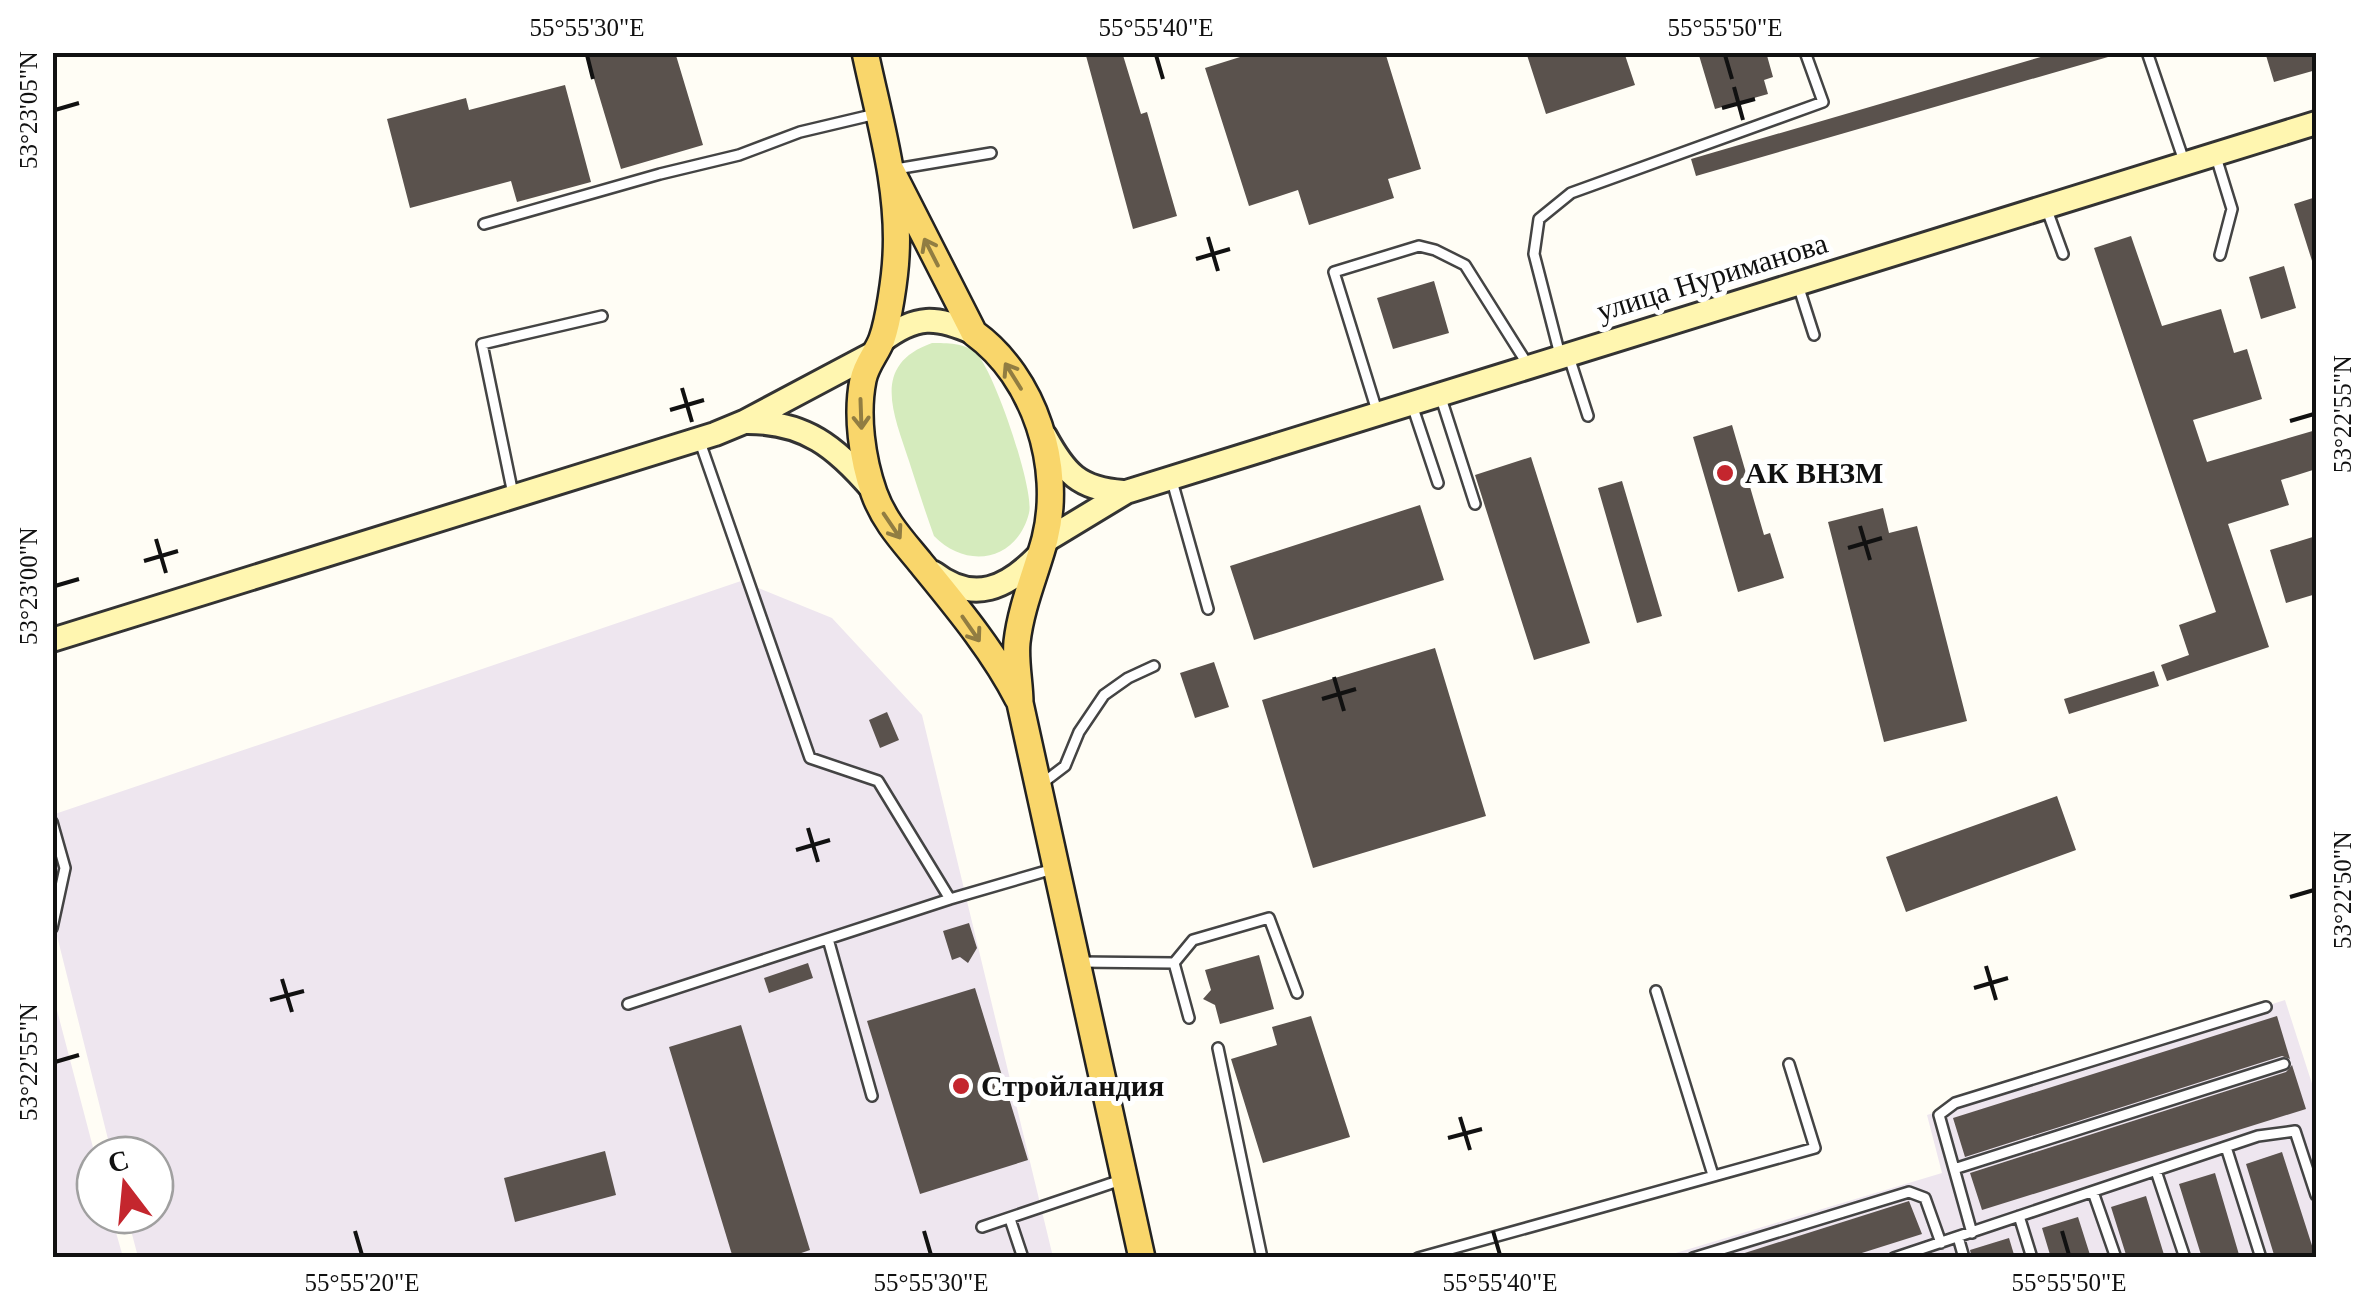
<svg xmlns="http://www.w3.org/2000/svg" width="2369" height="1310" viewBox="0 0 2369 1310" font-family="'Times New Roman',serif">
<rect width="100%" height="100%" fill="#fffdf5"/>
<path fill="#eee6ef" d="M741,581L832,618L922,715L1053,1257H138L127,1215H155V1155H112L53,920L52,815Z
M53,995L95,1155V1215H111L123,1257H53Z
M2285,1000L2316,1096V1257L1659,1258L1942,1173L1927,1115Z"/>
<path fill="#d5ebbd" d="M932,343C947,343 965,343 976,353C994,370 1035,491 1029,513C1017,561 967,570 934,536C925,511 917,486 909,461C894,414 870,365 932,343Z"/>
<path fill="#5a524d" d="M586,52H675L703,145L621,169Z
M1085,52H1122L1141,114L1147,112L1177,216L1133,229Z
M1256,52H1385L1421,169L1388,179L1394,198L1309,225L1298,190L1249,206L1205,68Z
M1526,52H1624L1635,85L1546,114Z
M1698,52H1766L1773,77L1764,80L1768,94L1715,109Z
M2058,52H2107L2108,57L1696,176L1691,159Z
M2265,52H2316V70L2274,82Z
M565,85L591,182L517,202L511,181L410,208L387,119L466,98L469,110Z
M2316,197V264H2313L2294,204Z
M2131,236L2162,326L2221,309L2234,353L2247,349L2262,399L2193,420L2207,462L2316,430V469L2281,480L2289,505L2228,524L2269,647L2167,681L2161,665L2189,655L2179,625L2216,612L2094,248Z
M2284,266L2296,308L2261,319L2249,277Z
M1434,281L1449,333L1393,349L1377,298Z
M1732,425L1764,535L1770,533L1784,578L1738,592L1693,437Z
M1531,457L1590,643L1534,660L1475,475Z
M1622,481L1662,616L1637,623L1598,488Z
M1420,505L1444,580L1254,640L1230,566Z
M1883,508L1889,533L1917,526L1967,721L1884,742L1828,522Z
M2316,536V594L2286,603L2270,550Z
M1435,648L1486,816L1313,868L1262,700Z
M1214,662L1229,707L1195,718L1180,673Z
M2154,671L2159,686L2069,714L2064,699Z
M887,712L899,740L880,748L869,720Z
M2057,796L2076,850L1906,912L1886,857Z
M969,923L977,948L968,963L960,957L952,960L943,931Z
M1259,955L1274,1009L1220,1024L1215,1005L1203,999L1211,990L1205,970Z
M808,963L813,978L769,993L764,978Z
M975,988L1028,1160L920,1194L867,1021Z
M1311,1016L1350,1137L1263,1163L1231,1059L1277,1045L1272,1027Z
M2277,1016L2290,1059L2282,1056L1965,1157L1953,1118Z
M741,1025L810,1250L787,1258H733L669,1047Z
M2292,1065L2306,1109L1982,1210L1970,1173L2286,1072Z
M605,1151L616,1195L515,1222L504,1178Z
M2282,1152L2316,1258H2275L2246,1164Z
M2215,1173L2240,1258H2202L2179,1184Z
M2146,1196L2165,1258H2127L2111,1207Z
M1909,1201L1922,1234L1846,1258H1729Z
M2078,1217L2091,1258H2051L2042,1228Z
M2009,1238L2015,1258H1972L1970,1250Z"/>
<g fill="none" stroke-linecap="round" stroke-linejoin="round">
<defs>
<path id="lane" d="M2147,52L2184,161
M2216,157L2232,209L2220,255
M896,169L991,153
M2047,210L2063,254
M484,224L660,174L739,155L800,132L876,114
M1798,285L1814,335
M1560,355L1534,254L1539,219L1571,193L1823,102L1805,52
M1569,357L1588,416
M1440,395L1475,504
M1412,405L1438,483
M1377,411L1334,272L1419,246L1435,250L1465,265L1528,365
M700,442L810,758L878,781L950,899
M1172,481L1208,609
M513,494L482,344L602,316
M1040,785L1065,766L1079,732L1104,695L1128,678L1154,666
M52,822L65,868L52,928
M828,939L872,1096
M1079,962L1174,963L1193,940L1269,918L1297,993
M1174,963L1189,1018
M1656,991L1713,1175
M628,1004L950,899L1053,869
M1218,1048L1262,1258
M2226,1147L2261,1258
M1954,1169L2284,1064
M2156,1171L2185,1258
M2093,1192L2116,1258
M2019,1216L2032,1258
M1010,1219L1023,1258
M982,1227L1121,1180
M1972,1233L1939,1115L1955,1103L2266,1007
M1958,1237L1964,1258
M1418,1258L1815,1148L1789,1064
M1693,1258L1909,1192L1925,1198L1941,1243
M1894,1258L2258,1136L2295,1131L2316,1195"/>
<path id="secondary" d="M882,341C916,315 936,316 974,333
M748,422C805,422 836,447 872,489
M1045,436C1065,473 1079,489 1123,492
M1045,541L1126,492L2316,123
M934,573C974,604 1007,588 1039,555
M52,640L715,434L744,422L872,354"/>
<path id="primary" d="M865,52C879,119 900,187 896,256C895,277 889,319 882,339C877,353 866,364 863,380C856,415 862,459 874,493C884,521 902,540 920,562C955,605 993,650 1018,699
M891,170L974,333C1035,377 1063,467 1045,539C1036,573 1021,606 1017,642C1015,662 1020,684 1020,703L1142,1258"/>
</defs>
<use href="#lane" stroke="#444" stroke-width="14"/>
<use href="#secondary" stroke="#333" stroke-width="28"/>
<use href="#primary" stroke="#222" stroke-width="30"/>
<use href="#lane" stroke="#fff" stroke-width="9"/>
<use href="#secondary" stroke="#fff6b0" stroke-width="22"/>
<use href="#primary" stroke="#f9d66b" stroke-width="25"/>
</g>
<defs><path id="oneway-shaft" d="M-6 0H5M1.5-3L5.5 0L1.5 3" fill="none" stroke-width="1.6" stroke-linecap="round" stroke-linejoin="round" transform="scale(2.5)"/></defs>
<g stroke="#917d42">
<use href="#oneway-shaft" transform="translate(931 252) rotate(-117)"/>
<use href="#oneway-shaft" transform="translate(1013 376) rotate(-122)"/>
<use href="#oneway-shaft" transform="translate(861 414) rotate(88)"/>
<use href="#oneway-shaft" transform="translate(892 526) rotate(56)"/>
<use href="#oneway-shaft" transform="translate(971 629) rotate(55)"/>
</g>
<path fill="none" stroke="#111" stroke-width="4" d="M587,55L593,79M1156,55L1163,79M1725,55L1732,79M1734,87L1743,120M1722,108L1755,99M55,110L79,103M1208,237L1218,271M1196,259L1230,249M682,388L692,422M670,410L704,400M2290,421L2314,414M1860,526L1870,560M156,539L166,573M1848,548L1882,538M144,561L178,551M55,586L79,579M1334,677L1344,711M1322,699L1356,689M808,828L818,862M796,850L830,840M2290,897L2314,890M1986,966L1996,1000M282,979L292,1012M1974,988L2008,978M270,1000L304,991M55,1062L79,1055M1460,1117L1470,1150M1448,1138L1482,1129M355,1231L362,1255M924,1231L931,1255M1493,1231L1500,1255M2062,1231L2069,1255"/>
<g fill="#c4262e" stroke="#fff" stroke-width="4">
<circle cx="1725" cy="473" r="10"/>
<circle cx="961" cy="1086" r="10"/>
</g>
<g text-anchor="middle" stroke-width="10" stroke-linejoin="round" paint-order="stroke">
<g font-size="30" fill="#111" stroke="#fff">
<text transform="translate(1712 277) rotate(-17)" y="10">улица Нуриманова</text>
</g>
<g font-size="30" font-weight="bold" fill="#111" stroke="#fff" text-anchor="start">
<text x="1745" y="483">АК ВНЗМ</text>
<text x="981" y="1096">Стройландия</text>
</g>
</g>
<rect width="2369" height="1310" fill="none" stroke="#ffffff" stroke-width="110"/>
<g transform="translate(125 1185) rotate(344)"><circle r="48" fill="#ffffff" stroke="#a0a0a0" stroke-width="2.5"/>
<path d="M0-8L18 38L0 25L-18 38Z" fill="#c4262e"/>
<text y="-15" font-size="28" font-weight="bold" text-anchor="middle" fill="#111111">С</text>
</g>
<rect x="55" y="55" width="2259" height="1200" fill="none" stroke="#111" stroke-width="4"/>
<g font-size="25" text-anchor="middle" fill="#111">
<text x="587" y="36">55°55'30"E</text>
<text x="1156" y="36">55°55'40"E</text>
<text x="1725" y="36">55°55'50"E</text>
<text transform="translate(28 110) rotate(-90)" y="9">53°23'05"N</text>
<text transform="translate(2342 414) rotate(-90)" y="9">53°22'55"N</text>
<text transform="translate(28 586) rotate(-90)" y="9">53°23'00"N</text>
<text transform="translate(2342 890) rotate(-90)" y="9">53°22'50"N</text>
<text transform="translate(28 1062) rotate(-90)" y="9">53°22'55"N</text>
<text x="362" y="1291">55°55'20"E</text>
<text x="931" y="1291">55°55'30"E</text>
<text x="1500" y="1291">55°55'40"E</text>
<text x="2069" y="1291">55°55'50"E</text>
</g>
</svg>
